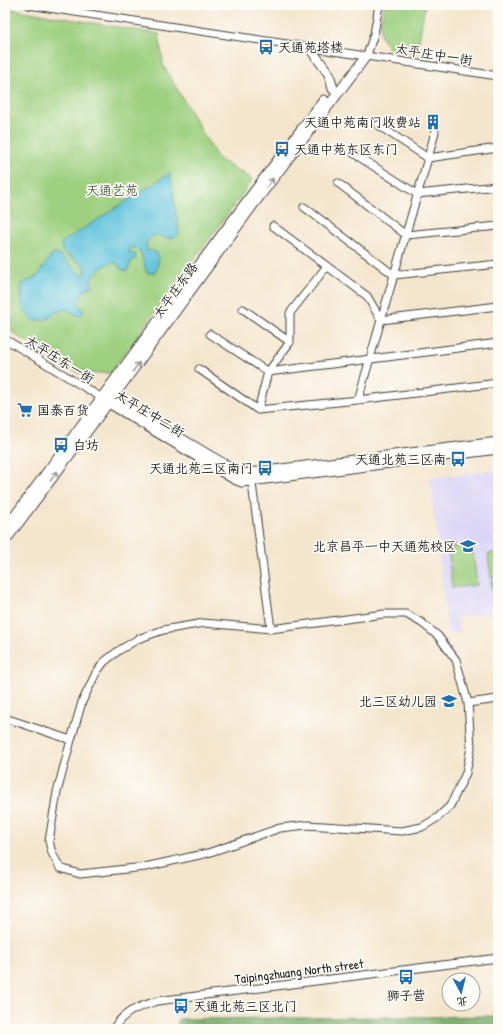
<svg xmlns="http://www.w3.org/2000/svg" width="503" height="1034" viewBox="0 0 503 1034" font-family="'Patrick Hand','LXGW WenKai TC',sans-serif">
<rect width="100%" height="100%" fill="#fdfcf7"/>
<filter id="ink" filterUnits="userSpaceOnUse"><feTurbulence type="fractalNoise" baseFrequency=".025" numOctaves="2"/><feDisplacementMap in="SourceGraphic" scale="8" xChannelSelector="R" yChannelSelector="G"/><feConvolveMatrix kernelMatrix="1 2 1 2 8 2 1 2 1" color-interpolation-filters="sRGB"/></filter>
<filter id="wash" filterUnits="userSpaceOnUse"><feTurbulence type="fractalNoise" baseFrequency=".012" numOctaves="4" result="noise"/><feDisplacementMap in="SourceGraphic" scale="16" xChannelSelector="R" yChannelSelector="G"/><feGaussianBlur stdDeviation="0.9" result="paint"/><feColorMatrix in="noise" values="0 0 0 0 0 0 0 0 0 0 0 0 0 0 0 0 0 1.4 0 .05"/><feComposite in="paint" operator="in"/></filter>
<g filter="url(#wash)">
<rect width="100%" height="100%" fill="#f4e6cd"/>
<path fill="#dcd6f6" d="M498,470V613L457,617L459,632L448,633L430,478Z"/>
<path fill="#9ed080" stroke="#5d764e" d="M384,5H425L417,52L390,49C375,33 381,24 384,5Z
M5,8L159,34L163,65L218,159L251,178V182L110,373H79L5,328Z
M472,544L477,585L452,588L448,547Z
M498,552V577L491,578L488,554Z
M498,580V605H494L491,581Z"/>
<path fill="#7eb26e" stroke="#4d6745" d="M498,1016V1029H178V1019Z"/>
<path fill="#5ec3db" stroke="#3d707c" d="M170,173L179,234C172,240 165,239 157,235L151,237L146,243L147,250L156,252C159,261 159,265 154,273H147L140,251L135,248L130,247L129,253L135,254L136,259L132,260L127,271L122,270L115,262C105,263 98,271 91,278L92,286L84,291L78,303L84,312L78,316L65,309L52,314L48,319L35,321C20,310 20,301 22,284L38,275L53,253L61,256L82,276L86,271L84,266L62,251L61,243Z"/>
</g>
<g filter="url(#ink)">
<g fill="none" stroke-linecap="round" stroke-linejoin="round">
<defs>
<path id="minor" d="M29,5L498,76
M367,55L374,34L379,5
M378,125L428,158L435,132
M353,153L417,194L498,186
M338,183L406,235L498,226
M304,207L394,275L428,158L498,148
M273,226L367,296L381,320L498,306
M243,309L290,342L268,372L258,410
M210,334L268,372L498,343
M5,339L102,398
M290,342V313L327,266
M199,369L258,410L358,400L498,383
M358,400L394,275L498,264
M251,476L271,629
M384,614H406L422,623L438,636L456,660L468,703L471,748L466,773L450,806L437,818L422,827L402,831L307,825L280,828L208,853L145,867L80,874L60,868L52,853L49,841L57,792L71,740L82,702L96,673L104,662L118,651L138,639L163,630L204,623L271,629Z
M468,703L498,699
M5,718L71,740
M113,1029C126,1010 136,1008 157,1001L498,958"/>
<path id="major" d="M309,47L329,74L333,89
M106,398H112L241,474L498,442
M104,400L234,479L242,482L498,449
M5,529C111,386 215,240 324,100
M5,541L121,386L250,209L367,55"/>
</defs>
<use href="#minor" stroke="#3c3a37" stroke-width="9"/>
<use href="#major" stroke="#3c3a37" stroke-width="11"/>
<use href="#minor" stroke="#fff" stroke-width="7"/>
<use href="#major" stroke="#fff" stroke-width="9"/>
</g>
<defs><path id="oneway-shaft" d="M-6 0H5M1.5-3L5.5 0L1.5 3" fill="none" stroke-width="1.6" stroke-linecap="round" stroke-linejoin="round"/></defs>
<g stroke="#999">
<use href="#oneway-shaft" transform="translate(270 183) rotate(-53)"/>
<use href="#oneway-shaft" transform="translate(136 367) rotate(-54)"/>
<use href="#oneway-shaft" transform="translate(54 476) rotate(-53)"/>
</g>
</g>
<defs>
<symbol id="bus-bare" viewBox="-9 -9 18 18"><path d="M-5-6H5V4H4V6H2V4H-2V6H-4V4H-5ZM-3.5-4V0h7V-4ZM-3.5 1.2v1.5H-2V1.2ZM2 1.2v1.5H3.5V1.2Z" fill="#1f6fb2" stroke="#fdfcf7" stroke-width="2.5" paint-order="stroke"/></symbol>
<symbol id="building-bare" viewBox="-9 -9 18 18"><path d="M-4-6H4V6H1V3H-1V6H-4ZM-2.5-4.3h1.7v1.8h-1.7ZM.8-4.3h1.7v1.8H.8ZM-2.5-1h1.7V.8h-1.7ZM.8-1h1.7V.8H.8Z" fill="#1f6fb2" stroke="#fdfcf7" stroke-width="2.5" paint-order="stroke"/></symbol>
<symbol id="supermarket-bare" viewBox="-9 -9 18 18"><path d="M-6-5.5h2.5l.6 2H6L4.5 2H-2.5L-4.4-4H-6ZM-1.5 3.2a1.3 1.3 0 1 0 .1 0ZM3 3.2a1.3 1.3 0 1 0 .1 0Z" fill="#1f6fb2" stroke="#fdfcf7" stroke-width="2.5" paint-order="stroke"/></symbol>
<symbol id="school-bare" viewBox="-9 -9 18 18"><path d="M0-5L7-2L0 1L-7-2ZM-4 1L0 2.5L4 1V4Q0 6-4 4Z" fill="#1f6fb2" stroke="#fdfcf7" stroke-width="2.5" paint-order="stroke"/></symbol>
</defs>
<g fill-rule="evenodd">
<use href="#bus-bare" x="255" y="36" width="22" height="22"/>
<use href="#building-bare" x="422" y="111" width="22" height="22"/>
<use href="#bus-bare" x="271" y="138" width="22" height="22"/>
<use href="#supermarket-bare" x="14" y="399" width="22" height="22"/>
<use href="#bus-bare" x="50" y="434" width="22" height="22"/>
<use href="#bus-bare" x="447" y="448" width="22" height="22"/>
<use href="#bus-bare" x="254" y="457" width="22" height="22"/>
<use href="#school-bare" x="457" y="535" width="22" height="22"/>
<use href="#school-bare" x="438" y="690" width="22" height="22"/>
<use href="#bus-bare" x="395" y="966" width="22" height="22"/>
<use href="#bus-bare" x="170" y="995" width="22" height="22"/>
</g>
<g text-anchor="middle" stroke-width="3.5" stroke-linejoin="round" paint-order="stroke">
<g font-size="13" fill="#1c1c1c" stroke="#fdfcf7" text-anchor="start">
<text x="278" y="52">天通苑塔楼</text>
<text x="421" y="127" text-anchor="end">天通中苑南门收费站</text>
<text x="294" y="154">天通中苑东区东门</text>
<text x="37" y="415">国泰百货</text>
<text x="73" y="450">白坊</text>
<text x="446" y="464" text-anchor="end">天通北苑三区南</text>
<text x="253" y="473" text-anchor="end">天通北苑三区南门</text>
<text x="456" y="551" text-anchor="end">北京昌平一中天通苑校区</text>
<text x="437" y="706" text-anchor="end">北三区幼儿园</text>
<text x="406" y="1000" text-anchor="middle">狮子营</text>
<text x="193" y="1011">天通北苑三区北门</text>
</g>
<g font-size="13" fill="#1c1c1c" stroke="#fdfcf7">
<text transform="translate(434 54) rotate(9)" y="5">太平庄中一街</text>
<text transform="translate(175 290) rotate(-54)" y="5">太平庄东路</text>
<text transform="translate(60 359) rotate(32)" y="5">太平庄东一街</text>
<text transform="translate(150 413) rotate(31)" y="5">太平庄中二街</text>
<text transform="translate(299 971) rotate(-7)" y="5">Taipingzhuang North street</text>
</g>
<g font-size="13" fill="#4a5b3f" stroke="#fdfcf7">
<text x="112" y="195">天通艺苑</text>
</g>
</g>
<rect width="503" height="1034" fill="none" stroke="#fdfcf7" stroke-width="20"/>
<g transform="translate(461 992) rotate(173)"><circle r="19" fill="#fdfcf7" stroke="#a3a29f"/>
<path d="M0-3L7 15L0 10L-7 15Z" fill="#1f6fb2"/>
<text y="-6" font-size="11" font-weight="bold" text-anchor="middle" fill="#1c1c1c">北</text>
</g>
</svg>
